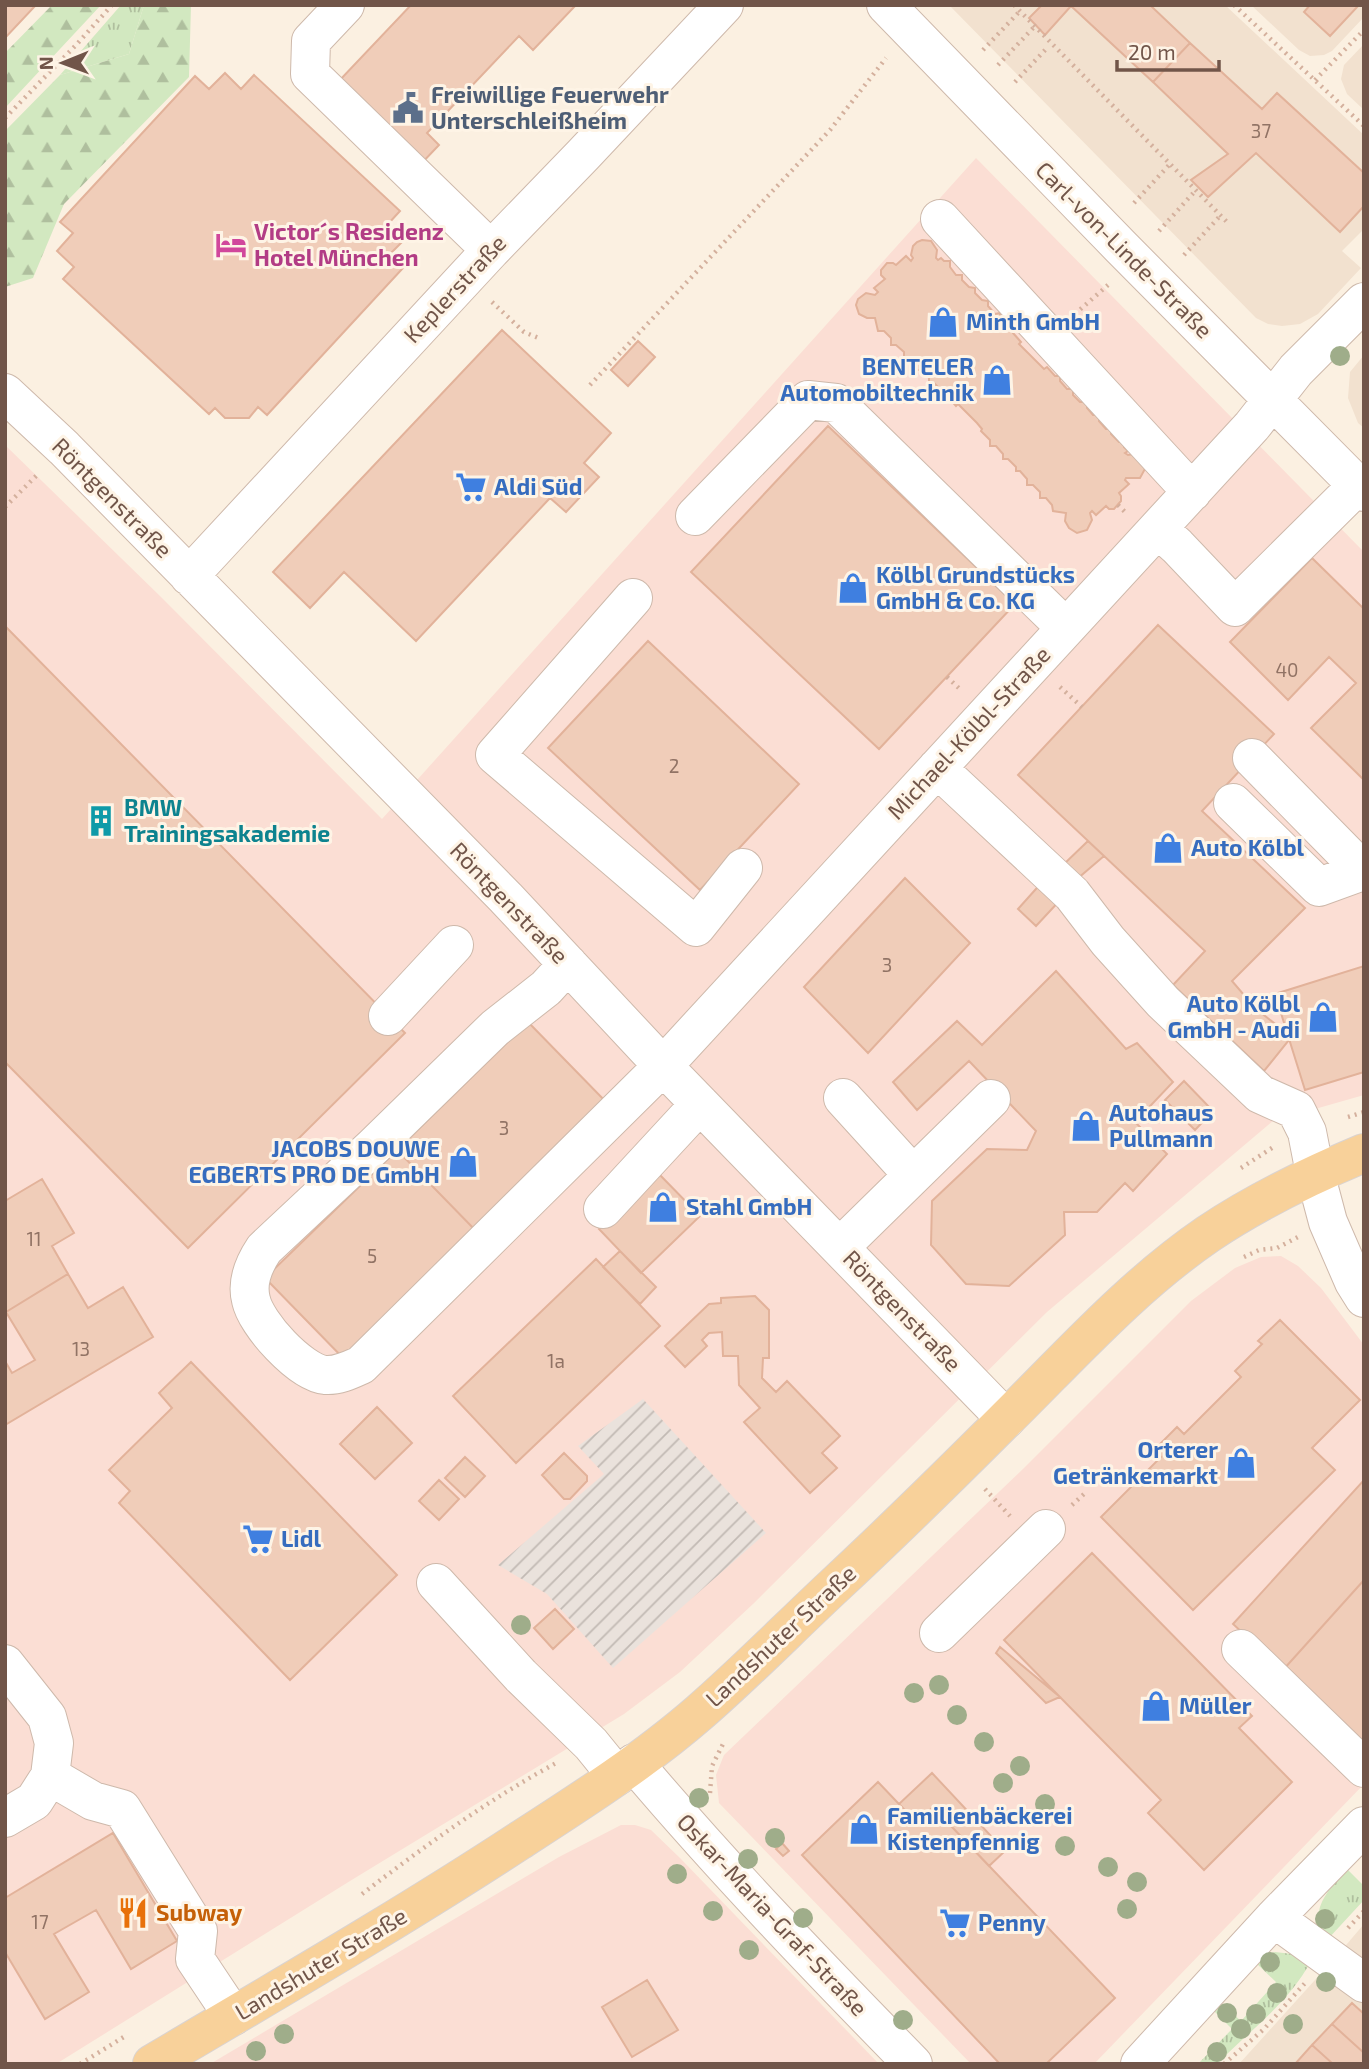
<svg xmlns="http://www.w3.org/2000/svg" width="1369" height="2069" viewBox="0 0 1369 2069" font-family="'Exo 2',sans-serif">
<defs>
<pattern id="industrial-furrows" width="10" height="10" patternUnits="userSpaceOnUse" patternTransform="scale(1.75)"><rect width="10" height="10" fill="#eae2dc"/><path d="M-1 1l2-2M0 10L10 0M9 11l2-2" fill="none" stroke="#c2bab4"/></pattern>
<pattern id="grass-tufts" width="24" height="20" patternUnits="userSpaceOnUse" patternTransform="scale(1.75)"><rect width="24" height="20" fill="#d2e8c0"/><path d="M3 7l-1-3M5 7V3M7 7l1-3M15 17l-1-3M17 17v-4M19 17l1-3" fill="none" stroke="#afbf9e"/></pattern>
<pattern id="forest-firs" width="22" height="20" patternUnits="userSpaceOnUse" patternTransform="scale(1.75)"><rect width="22" height="20" fill="#d2e8c0"/><path d="M5 1l3.5 6h-7zM16 11l3.5 6h-7z" fill="#afbf9e"/></pattern>
</defs>
<rect width="100%" height="100%" fill="#fbf0e1"/>
<path fill="#f2e1cf" d="M949,5H1225L1364,135V229L1342,251L1361,268L1318,314L1300,324L1282,326L1268,324L1256,318Z
M1251,5H1364V17L1332,51L1324,55L1310,56L1299,50Z
M1364,44V110L1347,94L1341,79L1344,65Z
M1364,355V428L1358,423L1348,398L1350,372Z
M1364,1924V1968L1341,1951Z
M1324,1970L1364,1998V2064H1239Z"/>
<path fill="#fbded4" d="M976,158L1364,552V1095L1273,1121L1047,1312L753,1604L680,1672L624,1714L350,1881L56,2064H5V445L160,596L382,819Z
M1281,1256L1298,1266L1321,1288L1364,1345V1784L1094,2064H971L719,1803L716,1775L724,1755L1024,1468L1191,1301L1235,1268L1261,1257Z
M621,1825H635L651,1830L680,1858L879,2064H210L559,1857Z"/>
<path fill="url(#industrial-furrows)" d="M643,1399L766,1533L613,1668L547,1594L498,1565L604,1474L578,1446Z"/>
<path fill="url(#grass-tufts)" d="M121,5H144L129,54L60,75Z
M1347,1869L1364,1886V1900L1328,1939C1305,1913 1329,1889 1347,1869Z
M1275,1952L1301,1955L1311,1961C1288,2004 1250,2030 1217,2064H1198L1232,2029L1213,2010L1220,2002L1241,2021L1276,1982L1256,1963L1265,1955Z"/>
<path fill="url(#forest-firs)" d="M52,5H101L5,108V53Z
M144,5H191L189,77L64,204L33,278L5,287V131L60,75L129,54Z"/>
<path fill="#f0cdb9" stroke="#e2b29a" stroke-width="2" d="M5,5H36L5,38Z
M411,5H576L533,50L519,36L427,133L439,145L418,167L338,82Z
M1042,5H1150L1190,43L1153,82L1071,6L1045,35L1029,18Z
M1310,5H1359L1330,36L1304,12Z
M1190,43L1262,109L1277,93L1364,173V206L1340,232L1256,153L1208,197L1191,180L1228,154L1153,82Z
M225,73L241,89L254,75L400,211L388,224L405,239L389,255L403,268L267,415L258,407L249,418H225L215,408L209,414L63,279L74,267L57,251L73,233L60,222L195,76L209,89Z
M922,240L931,241L937,250L936,258L938,260L941,258L944,261H950V267L956,275H962V280L969,287L975,288V293L982,300L988,301V306L995,314L1000,313V320L1008,327L1013,326V333L1021,342L1019,344L1044,369L1047,367L1055,376H1060V381L1067,389H1073V395L1080,402H1087V408L1093,415H1099V421L1106,429H1112L1111,434L1119,442H1124V447L1128,451L1125,453L1128,455L1134,454L1146,467L1140,478H1126L1125,480L1129,484L1119,493L1121,496V501L1114,509H1109L1106,506L1096,515L1092,511L1090,513L1092,520L1087,530L1077,533L1069,528L1065,521L1066,513L1053,511L1052,505L1046,498H1040V492L1033,485H1027V479L1020,471H1016V467L1008,459H1003V454L996,446H990V440L981,431L982,429L977,423L958,404L956,406L947,396H942V391L934,383H929V378L921,370H916V365L909,357H904V352L896,345H891V338L884,331H878L875,318H867L859,314L856,305L858,299L866,293L875,295L878,292L874,288L885,279L881,275V270L887,263H893L896,265L906,256L911,261L913,258L911,255L913,246L917,242Z
M502,330L611,433L584,463L599,477L566,512L550,498L416,641L344,572L310,608L273,572Z
M638,341L655,357L628,386L611,370Z
M828,426L1015,604L879,749L691,572Z
M1312,558L1364,609V780L1311,728L1356,683L1329,657L1288,700L1230,642Z
M1158,625L1274,734L1202,811L1305,908L1232,981L1255,1008L1279,1027L1289,1040L1264,1071L1173,985L1205,951L1018,775Z
M5,626L405,1033L188,1248L5,1062Z
M648,641L799,784L700,890L548,748Z
M1088,841L1104,856L1077,879L1064,864Z
M905,878L970,943L868,1053L804,987Z
M1044,880L1063,897L1036,926L1018,909Z
M1364,966V1072L1305,1090L1275,994Z
M1056,971L1126,1049L1137,1043L1173,1082L1135,1122L1167,1154L1133,1191L1125,1183L1097,1212H1064L1065,1235L1009,1286L966,1284L931,1245L932,1201L987,1149L1027,1150L1036,1131L969,1061L917,1110L893,1082L957,1021L982,1045Z
M528,1022L610,1106L479,1234L397,1150Z
M1184,1081L1213,1111L1195,1130L1165,1100Z
M397,1150L479,1234L348,1363L265,1278Z
M658,1173L700,1216L641,1273L599,1229Z
M42,1179L74,1233L52,1246L68,1274L6,1312L5,1201Z
M620,1251L656,1287L640,1304L603,1267Z
M596,1259L660,1326L516,1463L453,1396Z
M68,1274L88,1308L123,1287L153,1337L5,1425V1361L12,1373L35,1360L6,1312Z
M755,1296L769,1310V1358H763L762,1378L776,1392L787,1381L840,1436L822,1453L837,1468L810,1493L744,1422L760,1408L739,1385L738,1356H723L722,1332L709,1333L702,1340L707,1346L685,1367L665,1346L709,1304L721,1303V1298Z
M1280,1320L1360,1400L1312,1448L1335,1470L1193,1610L1101,1517L1161,1457L1155,1449L1177,1427L1184,1434L1241,1377L1235,1371L1262,1344L1258,1341Z
M191,1362L397,1575L290,1680L119,1503L130,1491L109,1470L172,1408L159,1393Z
M377,1407L412,1443L375,1479L340,1444Z
M564,1453L587,1476V1481L570,1499H564L542,1475Z
M465,1457L485,1476L465,1497L445,1478Z
M439,1480L459,1499L439,1520L419,1501Z
M1364,1480V1580L1283,1670L1233,1624Z
M1092,1553L1252,1716L1239,1728L1292,1782L1204,1870L1148,1813L1161,1800L1004,1640Z
M1364,1580V1739L1361,1742L1283,1670Z
M555,1609L574,1629L553,1649L534,1628Z
M1000,1647L1060,1697L1046,1703L996,1653Z
M932,1773L1005,1851L989,1866L933,1807L917,1823L899,1804Z
M878,1782L917,1823L933,1807L1115,1998L1046,2064H1000L802,1855Z
M113,1833L177,1941L131,1969L96,1910L54,1934L89,1992L45,2019L5,1952V1898Z
M782,1843L789,1851L783,1856L776,1849Z
M647,1980L678,2030L632,2057L602,2007Z
M1352,2003L1364,2014V2053L1332,2024Z
M1332,2024L1364,2053V2064H1333L1312,2045Z
M1312,2045L1333,2064H1295Z"/>
<g fill="none" stroke-linecap="round" stroke-linejoin="round">
<defs>
<path id="minor" d="M345,5L311,41L310,74L491,250
M886,5L1121,247L1364,492
M940,219L1192,492
M5,393L64,448L506,898L663,1066L1006,1419
M695,516L808,400L836,403L1066,628
M1158,529L1177,546L1235,607L1357,486
M189,576L491,250L583,155L724,5
M633,598L495,755L696,927L743,868
M1252,758L1364,872
M937,768L1072,894L1108,941L1163,1002L1260,1094L1296,1110L1307,1132L1315,1173L1328,1222L1354,1282L1364,1298
M1233,803L1319,887L1363,871
M568,964L546,988L495,1028L374,1146L264,1249C254,1264 246,1281 251,1300C256,1324 300,1372 325,1375C338,1376 350,1370 361,1365L663,1066L1252,426L1296,370L1364,302
M388,1016L454,945
M843,1098L913,1175
M603,1209L700,1104
M840,1247L991,1099
M436,1583L521,1676L591,1744L617,1776
M939,1633L1046,1529
M1241,1649L1364,1768
M5,1664L47,1717L54,1743L50,1776L34,1801L5,1818
M634,1763C722,1867 817,1966 913,2064
M50,1776L93,1801L122,1809L198,1931L195,1959L233,2016
M1274,1918L1364,1983
M1140,2064L1274,1918L1364,1826"/>
<path id="major" d="M152,2064C275,1991 400,1919 519,1841C581,1801 645,1760 700,1712C746,1672 789,1628 834,1586C892,1532 949,1476 1005,1420C1070,1356 1132,1286 1208,1234C1257,1201 1309,1176 1364,1153"/>
</defs>
<use href="#minor" stroke="#ceb9ab" stroke-width="40"/>
<use href="#major" stroke="#dad3d0" stroke-width="40"/>
<path stroke="#d4b09d" stroke-width="4.5" stroke-dasharray="2 5" stroke-linecap="butt" d="M1014,5L1227,222
M1234,5L1364,126
M983,50L1019,12
M998,65L1036,25
M1315,80L1364,30
M1015,82L1047,48
M5,118L76,45L112,5
M1134,203L1170,164
M1159,231L1196,190
M1184,255L1221,215
M492,302L524,332L541,339
M1075,314L1108,285
M590,385L830,130L886,58
M1118,505L1125,512
M5,507L38,474
M947,677L962,691
M1060,687L1082,707
M1348,1117L1364,1112
M1241,1168L1275,1146
M1244,1257L1259,1250L1277,1248L1298,1237
M985,1489L1010,1516
M1072,1505L1084,1494
M710,1793L712,1766L724,1742
M362,1894C425,1846 489,1799 558,1762
M1348,1928L1364,1911
M80,2064L127,2035
M1224,2064L1264,2029L1306,1982"/>
<use href="#minor" stroke="#fff" stroke-width="38"/>
<use href="#major" stroke="#f8d19a" stroke-width="38"/>
</g>
<g fill="#9fad8a">
<circle cx="1340" cy="356" r="10"/>
<circle cx="521" cy="1625" r="10"/>
<circle cx="939" cy="1685" r="10"/>
<circle cx="914" cy="1693" r="10"/>
<circle cx="957" cy="1715" r="10"/>
<circle cx="984" cy="1742" r="10"/>
<circle cx="1020" cy="1766" r="10"/>
<circle cx="1003" cy="1783" r="10"/>
<circle cx="699" cy="1798" r="10"/>
<circle cx="1045" cy="1804" r="10"/>
<circle cx="775" cy="1838" r="10"/>
<circle cx="1065" cy="1846" r="10"/>
<circle cx="748" cy="1859" r="10"/>
<circle cx="1108" cy="1867" r="10"/>
<circle cx="677" cy="1874" r="10"/>
<circle cx="1137" cy="1882" r="10"/>
<circle cx="1127" cy="1909" r="10"/>
<circle cx="713" cy="1911" r="10"/>
<circle cx="803" cy="1918" r="10"/>
<circle cx="1325" cy="1919" r="10"/>
<circle cx="749" cy="1950" r="10"/>
<circle cx="1270" cy="1962" r="10"/>
<circle cx="1326" cy="1982" r="10"/>
<circle cx="1277" cy="1993" r="10"/>
<circle cx="1227" cy="2013" r="10"/>
<circle cx="1256" cy="2014" r="10"/>
<circle cx="903" cy="2020" r="10"/>
<circle cx="1293" cy="2024" r="10"/>
<circle cx="1241" cy="2029" r="10"/>
<circle cx="284" cy="2034" r="10"/>
<circle cx="256" cy="2051" r="10"/>
<circle cx="1217" cy="2052" r="10"/>
</g>
<defs>
<symbol id="civic-bare" viewBox="-9 -9 18 18"><path d="M-.6-6.5H3V-4.5H.6V-3L4-1V1h2V6H-6V1h2V-1L-.6-3ZM-1.2 2.5V6h2.4V2.5Z" fill="#5c6f8a" stroke="#fef4e6" stroke-width="2.5" paint-order="stroke"/></symbol>
<symbol id="hotel-bare" viewBox="-9 -9 18 18"><path d="M-6-4.5h1.5V1H6V5H4.5V3h-9V5H-6ZM-4 0a1.8 1.8 0 1 1 3.6 0ZM.5 0V-2.5h3Q6-2.5 6 0Z" fill="#d1479c" stroke="#fef4e6" stroke-width="2.5" paint-order="stroke"/></symbol>
<symbol id="shop-bare" viewBox="-9 -9 18 18"><path d="M-5-2.5h2.3a2.7 3.5 0 0 1 5.4 0H5L5.5 6h-11ZM-1.5-2.5h3a1.5 2.3 0 0 0-3 0Z" fill="#3f7fe0" stroke="#fef4e6" stroke-width="2.5" paint-order="stroke"/></symbol>
<symbol id="supermarket-bare" viewBox="-9 -9 18 18"><path d="M-6-5.5h2.5l.6 2H6L4.5 2H-2.5L-4.4-4H-6ZM-1.5 3.2a1.3 1.3 0 1 0 .1 0ZM3 3.2a1.3 1.3 0 1 0 .1 0Z" fill="#3f7fe0" stroke="#fef4e6" stroke-width="2.5" paint-order="stroke"/></symbol>
<symbol id="building-bare" viewBox="-9 -9 18 18"><path d="M-4-6H4V6H1V3H-1V6H-4ZM-2.5-4.3h1.7v1.8h-1.7ZM.8-4.3h1.7v1.8H.8ZM-2.5-1h1.7V.8h-1.7ZM.8-1h1.7V.8H.8Z" fill="#0f9aa8" stroke="#fef4e6" stroke-width="2.5" paint-order="stroke"/></symbol>
<symbol id="restaurant-bare" viewBox="-9 -9 18 18"><path d="M-5-6h1v4h1v-4h1v4h1v-4h1v5L-1.5 .5V6h-2V.5L-5-1ZM5-6V6H3V1.5H1.5Q1.5-4 5-6Z" fill="#e8710a" stroke="#fef4e6" stroke-width="2.5" paint-order="stroke"/></symbol>
</defs>
<g fill-rule="evenodd">
<use href="#civic-bare" x="386" y="86" width="44" height="44"/>
<use href="#hotel-bare" x="209" y="223" width="44" height="44"/>
<use href="#shop-bare" x="921" y="300" width="44" height="44"/>
<use href="#shop-bare" x="975" y="358" width="44" height="44"/>
<use href="#supermarket-bare" x="449" y="465" width="44" height="44"/>
<use href="#shop-bare" x="831" y="566" width="44" height="44"/>
<use href="#building-bare" x="79" y="799" width="44" height="44"/>
<use href="#shop-bare" x="1146" y="826" width="44" height="44"/>
<use href="#shop-bare" x="1301" y="995" width="44" height="44"/>
<use href="#shop-bare" x="1064" y="1104" width="44" height="44"/>
<use href="#shop-bare" x="441" y="1140" width="44" height="44"/>
<use href="#shop-bare" x="641" y="1185" width="44" height="44"/>
<use href="#shop-bare" x="1219" y="1441" width="44" height="44"/>
<use href="#supermarket-bare" x="236" y="1517" width="44" height="44"/>
<use href="#shop-bare" x="1134" y="1684" width="44" height="44"/>
<use href="#shop-bare" x="842" y="1807" width="44" height="44"/>
<use href="#restaurant-bare" x="111" y="1891" width="44" height="44"/>
<use href="#supermarket-bare" x="933" y="1901" width="44" height="44"/>
</g>
<g text-anchor="middle" stroke-width="6" stroke-linejoin="round" paint-order="stroke">
<g font-size="19" fill="#917365">
<text x="1261" y="138">37</text>
<text x="1287" y="677">40</text>
<text x="674" y="773">2</text>
<text x="887" y="972">3</text>
<text x="504" y="1135">3</text>
<text x="34" y="1246">11</text>
<text x="372" y="1263">5</text>
<text x="81" y="1356">13</text>
<text x="556" y="1368">1a</text>
<text x="40" y="1929">17</text>
</g>
<g font-size="23" font-weight="bold" fill="#4e5e75" stroke="#fef4e6" text-anchor="start">
<text x="431" y="103">Freiwillige Feuerwehr<tspan x="431" dy="26">Unterschleißheim</tspan></text>
</g>
<g font-size="23" font-weight="bold" fill="#b23c85" stroke="#fef4e6" text-anchor="start">
<text x="254" y="240">Victor´s Residenz<tspan x="254" dy="26">Hotel München</tspan></text>
</g>
<g font-size="23" fill="#715549" stroke="#fef4e6">
<text transform="translate(1124 250) rotate(45)" y="8">Carl-von-Linde-Straße</text>
<text transform="translate(455 289) rotate(-47)" y="8">Keplerstraße</text>
<text transform="translate(112 498) rotate(45)" y="8">Röntgenstraße</text>
<text transform="translate(969 733) rotate(-47)" y="8">Michael-Kölbl-Straße</text>
<text transform="translate(509 903) rotate(46)" y="8">Röntgenstraße</text>
<text transform="translate(902 1311) rotate(46)" y="8">Röntgenstraße</text>
<text transform="translate(781 1636) rotate(-43)" y="8">Landshuter Straße</text>
<text transform="translate(772 1915) rotate(47)" y="8">Oskar-Maria-Graf-Straße</text>
<text transform="translate(321 1964) rotate(-31)" y="8">Landshuter Straße</text>
</g>
<g font-size="23" font-weight="bold" fill="#366cbe" stroke="#fef4e6" text-anchor="start">
<text x="966" y="330">Minth GmbH</text>
<text x="974" y="375" text-anchor="end">BENTELER<tspan x="974" dy="26">Automobiltechnik</tspan></text>
<text x="494" y="495">Aldi Süd</text>
<text x="876" y="583">Kölbl Grundstücks<tspan x="876" dy="26">GmbH &amp; Co. KG</tspan></text>
<text x="1191" y="856">Auto Kölbl</text>
<text x="1300" y="1012" text-anchor="end">Auto Kölbl<tspan x="1300" dy="26">GmbH - Audi</tspan></text>
<text x="1109" y="1121">Autohaus<tspan x="1109" dy="26">Pullmann</tspan></text>
<text x="440" y="1157" text-anchor="end">JACOBS DOUWE<tspan x="440" dy="26">EGBERTS PRO DE GmbH</tspan></text>
<text x="686" y="1215">Stahl GmbH</text>
<text x="1218" y="1458" text-anchor="end">Orterer<tspan x="1218" dy="26">Getränkemarkt</tspan></text>
<text x="281" y="1547">Lidl</text>
<text x="1179" y="1714">Müller</text>
<text x="887" y="1824">Familienbäckerei<tspan x="887" dy="26">Kistenpfennig</tspan></text>
<text x="978" y="1931">Penny</text>
</g>
<g font-size="23" font-weight="bold" fill="#0d838f" stroke="#fef4e6" text-anchor="start">
<text x="124" y="816">BMW<tspan x="124" dy="26">Trainingsakademie</tspan></text>
</g>
<g font-size="23" font-weight="bold" fill="#c56008" stroke="#fef4e6" text-anchor="start">
<text x="156" y="1921">Subway</text>
</g>
</g>
<rect width="1369" height="2069" fill="none" stroke="#715549" stroke-width="14"/>
<g transform="translate(63 63) rotate(269)" stroke="#fef4e6" stroke-width="5" paint-order="stroke">
<path d="M0-5L12 26L0 18L-12 26Z" fill="#715549"/>
<text y="-10" font-size="19" font-weight="bold" text-anchor="middle" fill="#715549">N</text>
</g>
<path d="M1117 60v10h102v-10" fill="none" stroke="#715549" stroke-width="3.5"/>
<text x="1128" y="60" font-size="21" fill="#715549" stroke="#fef4e6" stroke-width="5" paint-order="stroke">20 m</text>
</svg>
